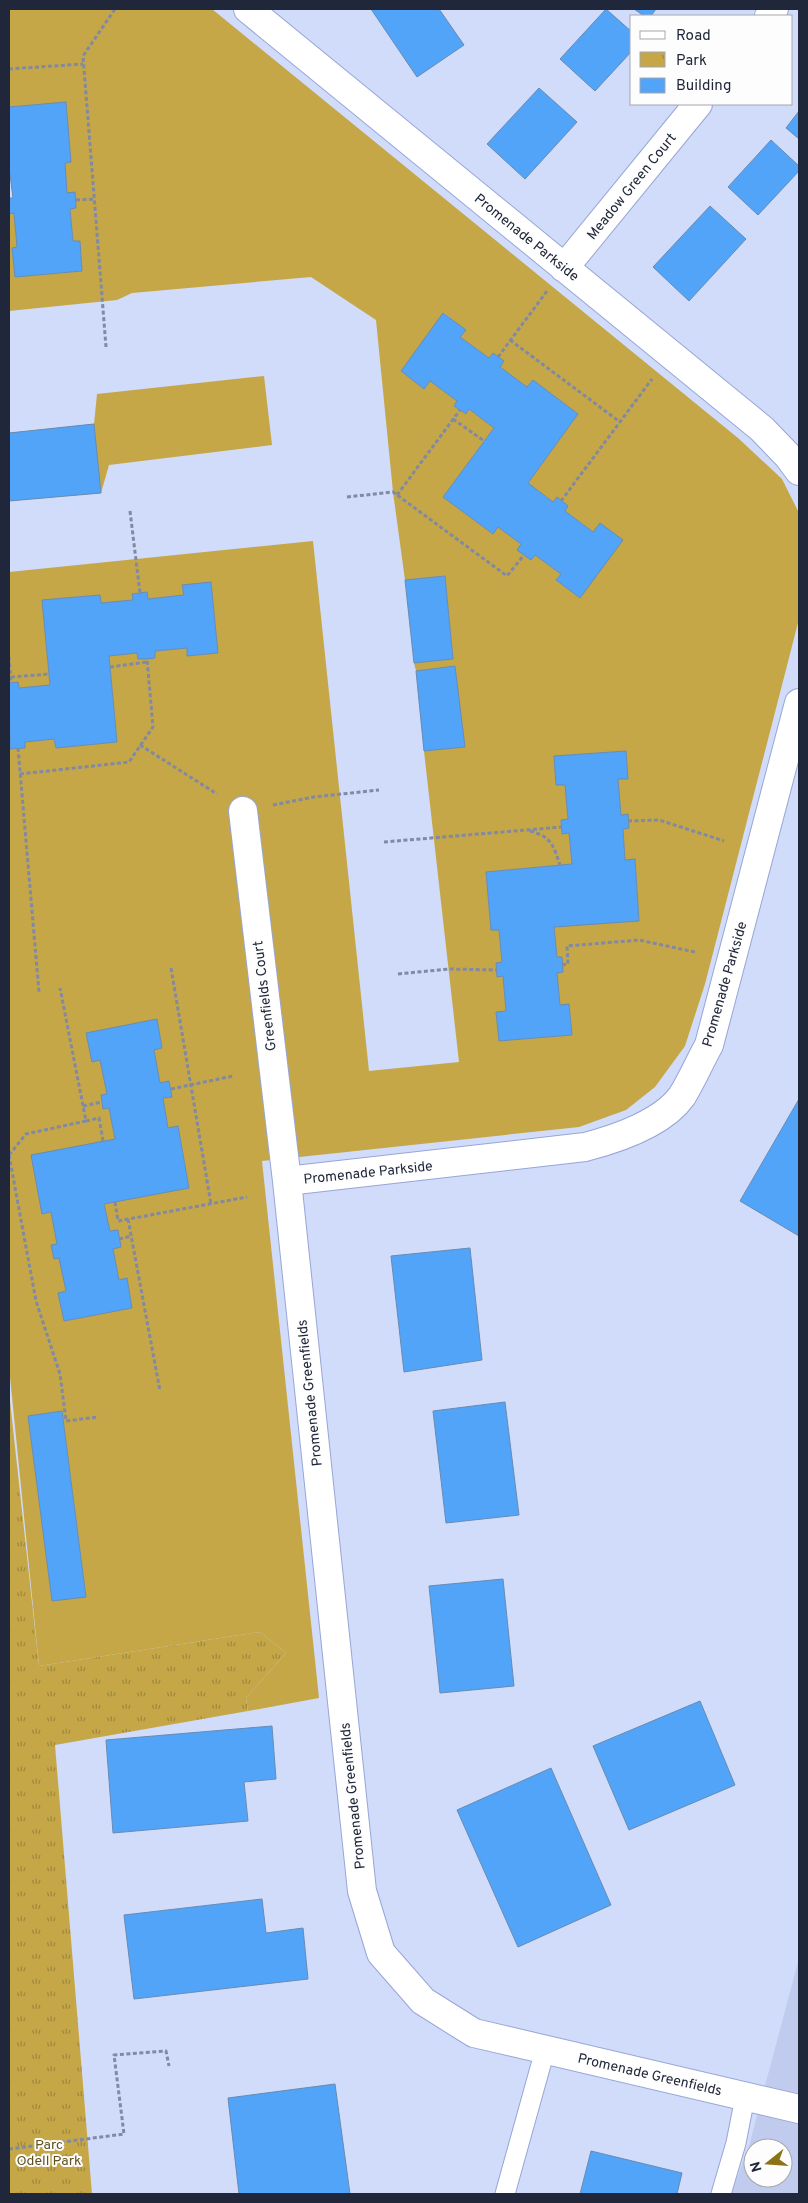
<svg xmlns="http://www.w3.org/2000/svg" width="808" height="2203" viewBox="0 0 808 2203" font-family="Overpass,sans-serif">
<defs>
<pattern id="park-tufts" width="24" height="20" patternUnits="userSpaceOnUse" patternTransform="scale(1.25)"><rect width="24" height="20" fill="#c5a748"/><path d="M3 7l-1-3M5 7V3M7 7l1-3M15 17l-1-3M17 17v-4M19 17l1-3" fill="none" stroke="#a0883d"/></pattern>
</defs>
<rect width="100%" height="100%" fill="#d1dbfa"/>
<path fill="#c0cbee" fill-rule="evenodd" d="M799,1958V2194H731L749,2146ZM753,2148H783V2178H753Z"/>
<path fill="#c5a748" fill-rule="evenodd" d="M9,9H212L738,438L782,479L799,513V619L705,984L685,1046L655,1087L626,1110L579,1127L262,1161L319,1698L248,1711L246,1698L286,1653L260,1632L39,1666L9,1367V743L10,749L25,748V742L54,739L56,748L117,742L109,656L137,653L138,659H147L155,651L187,648L188,656L218,653L211,583L182,586L184,595L148,599L147,592L132,594L133,600L101,603L99,595L42,600L50,685L19,688L18,682L9,683V572L313,541L369,1071L459,1062L424,751L464,747L455,666L416,671L414,663L453,659L445,576L405,580L393,492L376,320L311,277L132,293L117,300L9,311V214L14,213L17,247L12,248L15,277L82,271L80,241H73L70,209L76,208L75,193H67L65,163L71,162L66,102L9,107ZM444,313L465,330L460,337L489,358L493,353L504,361L500,367L527,387L533,380L578,414L528,483L553,502L557,498L568,506L565,511L593,532L580,598L556,580L561,574L535,555L531,560L518,550L521,544L498,527L493,534L443,497L494,428L469,409L466,414L454,406L457,401L430,381L424,389L401,371ZM626,751L628,778L618,779L621,815L628,814L623,829L625,860L635,859L639,920L554,927L557,957L563,972L557,973L560,1005H569L572,1035L499,1041L496,1012L506,1011L503,976H497L496,963L502,962L499,930H491L486,872L572,864L569,833L562,834L561,820L568,819L565,785H556L554,756ZM157,1020L162,1048L154,1050L160,1083L169,1081L172,1096L163,1098L168,1128L178,1126L189,1187L104,1204L110,1231L118,1230L121,1247L113,1249L119,1280L127,1279L132,1308L64,1321L58,1293L66,1291L51,1212L42,1214L115,1139L109,1108L103,1109L101,1095L107,1094L100,1060L92,1061L86,1033ZM62,1411L86,1596L52,1601L28,1416Z
M264,376L272,445L109,465L101,493L9,501V433L94,424L97,394Z"/>
<path fill="url(#park-tufts)" d="M9,1392L39,1666L260,1632L286,1653L246,1698L248,1711L55,1745L92,2194H9Z"/>
<path fill="#52a4f8" stroke="#678bb3" d="M371,9H439L464,45L417,77Z
M606,9L632,32V51L595,91L560,59Z
M634,9H656L651,16H644Z
M539,88L577,122L525,179L487,144Z
M66,102L71,162L65,163L67,193L75,192L76,208L70,209L73,241H80L82,271L15,277L12,248L17,247L14,213L9,214V198H13L9,167V107Z
M799,111V139L786,128Z
M771,140L799,166V171L758,215L728,187Z
M710,206L746,239L689,301L653,267Z
M443,313L466,330L460,337L489,358L493,353L504,361L500,367L527,387L533,380L578,414L528,483L553,502L557,497L568,506L565,511L593,532L600,523L623,540L580,598L556,580L561,574L535,555L531,560L517,550L521,544L498,527L493,534L443,497L494,428L469,409L466,414L454,406L457,401L430,381L424,389L401,371Z
M94,424L101,493L9,501V433Z
M445,576L453,659L414,663L405,580Z
M211,582L218,653L187,656V648L155,651V658L147,659H138L137,653L109,656L117,742L56,748L54,739L25,742V748L10,749L9,683L18,682L19,688L50,685L42,600L100,595L101,603L133,600L132,594L147,592L148,599L184,595L182,585Z
M455,666L465,747L424,751L416,671Z
M626,751L628,779H618L621,815L628,814L629,828L623,829L625,860L635,859L639,921L554,927L557,957H562L563,972L557,973L560,1005L569,1004L572,1035L499,1041L496,1012L506,1011L503,976L497,977L496,963L502,962L499,930H491L486,872L572,864L569,833L562,834L561,820L568,819L565,785H556L554,756Z
M157,1019L162,1048L154,1050L160,1083L169,1081L172,1097L163,1098L168,1128L178,1126L189,1188L104,1204L110,1231L118,1230L121,1247L113,1249L119,1280L127,1278L132,1308L64,1321L58,1293L66,1291L59,1258L54,1259L51,1245L57,1244L51,1212L42,1214L31,1155L115,1139L109,1108L103,1109L101,1095L107,1094L100,1060L92,1062L86,1033Z
M799,1099V1236L740,1201Z
M470,1248L482,1360L404,1372L391,1256Z
M505,1402L519,1515L446,1523L433,1411Z
M62,1411L86,1597L52,1601L28,1416Z
M503,1579L514,1686L440,1693L429,1586Z
M700,1701L735,1785L629,1830L593,1746Z
M272,1726L276,1779L244,1782L248,1821L113,1833L106,1740Z
M551,1768L611,1905L518,1947L457,1810Z
M262,1899L266,1933L303,1928L308,1979L134,1999L124,1915Z
M335,2084L350,2194H239L228,2098Z
M591,2151L682,2173L677,2194H580Z"/>
<g fill="none" stroke-linecap="round" stroke-linejoin="round">
<defs>
<path id="service" d="M505,2194L545,2050
M721,2194L736,2143L745,2097"/>
<path id="minor" d="M248,9L762,429L788,456L799,471
M769,16L774,9
M564,268L698,104
M243,811L287,1181L362,1891L381,1953L423,2001L474,2033L799,2109
M287,1181L585,1147C616,1139 663,1123 682,1096C692,1080 700,1061 709,1045L799,703"/>
</defs>
<use href="#service" stroke="#97a6d7" stroke-width="21"/>
<use href="#minor" stroke="#97a6d7" stroke-width="30"/>
<path stroke="#8189a3" stroke-width="3" stroke-dasharray="4 2.5" stroke-linecap="butt" d="M9,69L83,64
M76,200L94,199
M510,340L620,422
M106,347L83,56L115,9
M498,357L547,291
M453,419L484,441
M397,495L460,410
M347,497L393,492L507,576L524,555
M561,501L652,379
M130,511L140,593
M9,657L11,682
M110,667L147,662
M11,677L49,674
M140,745L217,794
M18,748L39,992
M20,774L129,762L153,727L147,659
M273,805L314,797L379,790
M628,821L659,820L724,841
M530,831C552,837 553,845 560,865
M384,842L562,827
M562,965L568,964L567,946L639,940L695,952
M171,968L211,1204
M398,974L449,969L497,970
M171,1089L233,1076
M83,1106L102,1102
M86,1121L99,1118L103,1141
M9,1155L36,1301L60,1374L66,1421L98,1417
M9,1155L26,1134L86,1121L60,988
M115,1202L118,1221L247,1197
M128,1219L160,1391
M119,1239L132,1236
M9,2149L124,2134L114,2055L166,2051L169,2066"/>
<use href="#service" stroke="#fff" stroke-width="19"/>
<use href="#minor" stroke="#fff" stroke-width="28"/>
</g>
<g text-anchor="middle" stroke-width="4" stroke-linejoin="round" paint-order="stroke">
<g font-size="14" fill="#21273a" stroke="#fdfdfd">
<text transform="translate(631 186) rotate(-51)" y="5">Meadow Green Court</text>
<text transform="translate(527 237) rotate(39)" y="5">Promenade Parkside</text>
<text transform="translate(724 984) rotate(-74)" y="5">Promenade Parkside</text>
<text transform="translate(264 996) rotate(-97)" y="5">Greenfields Court</text>
<text transform="translate(368 1172) rotate(-6)" y="5">Promenade Parkside</text>
<text transform="translate(309 1393) rotate(-96)" y="5">Promenade Greenfields</text>
<text transform="translate(352 1796) rotate(-96)" y="5">Promenade Greenfields</text>
<text transform="translate(650 2074) rotate(13)" y="5">Promenade Greenfields</text>
</g>
<g font-size="14" fill="#61511f" stroke="#fdfdfd">
<text x="49" y="2149">Parc<tspan x="49" dy="16">Odell Park</tspan></text>
</g>
</g>
<rect width="808" height="2203" fill="none" stroke="#21273a" stroke-width="20"/>
<rect x="630" y="15" width="162" height="90" fill="#fdfdfd" stroke="#a5a7af"/>
<rect x="640" y="31" width="25" height="8" fill="#ffffff" stroke="#a5a7af"/>
<text x="676" y="40" font-size="15" fill="#21273a">Road</text>
<rect x="640" y="52" width="25" height="15" fill="url(#park-tufts)" stroke="#a5a7af"/>
<text x="676" y="65" font-size="15" fill="#21273a">Park</text>
<rect x="640" y="78" width="25" height="15" fill="#52a4f8" stroke="#a5a7af"/>
<text x="676" y="90" font-size="15" fill="#21273a">Building</text>
<g transform="translate(768 2163) rotate(253)"><circle r="24" fill="#fdfdfd" stroke="#a5a7af"/>
<path d="M0-4L9 19L0 12L-9 19Z" fill="#8d7317"/>
<text y="-8" font-size="14" font-weight="bold" text-anchor="middle" fill="#21273a">N</text>
</g>
</svg>
